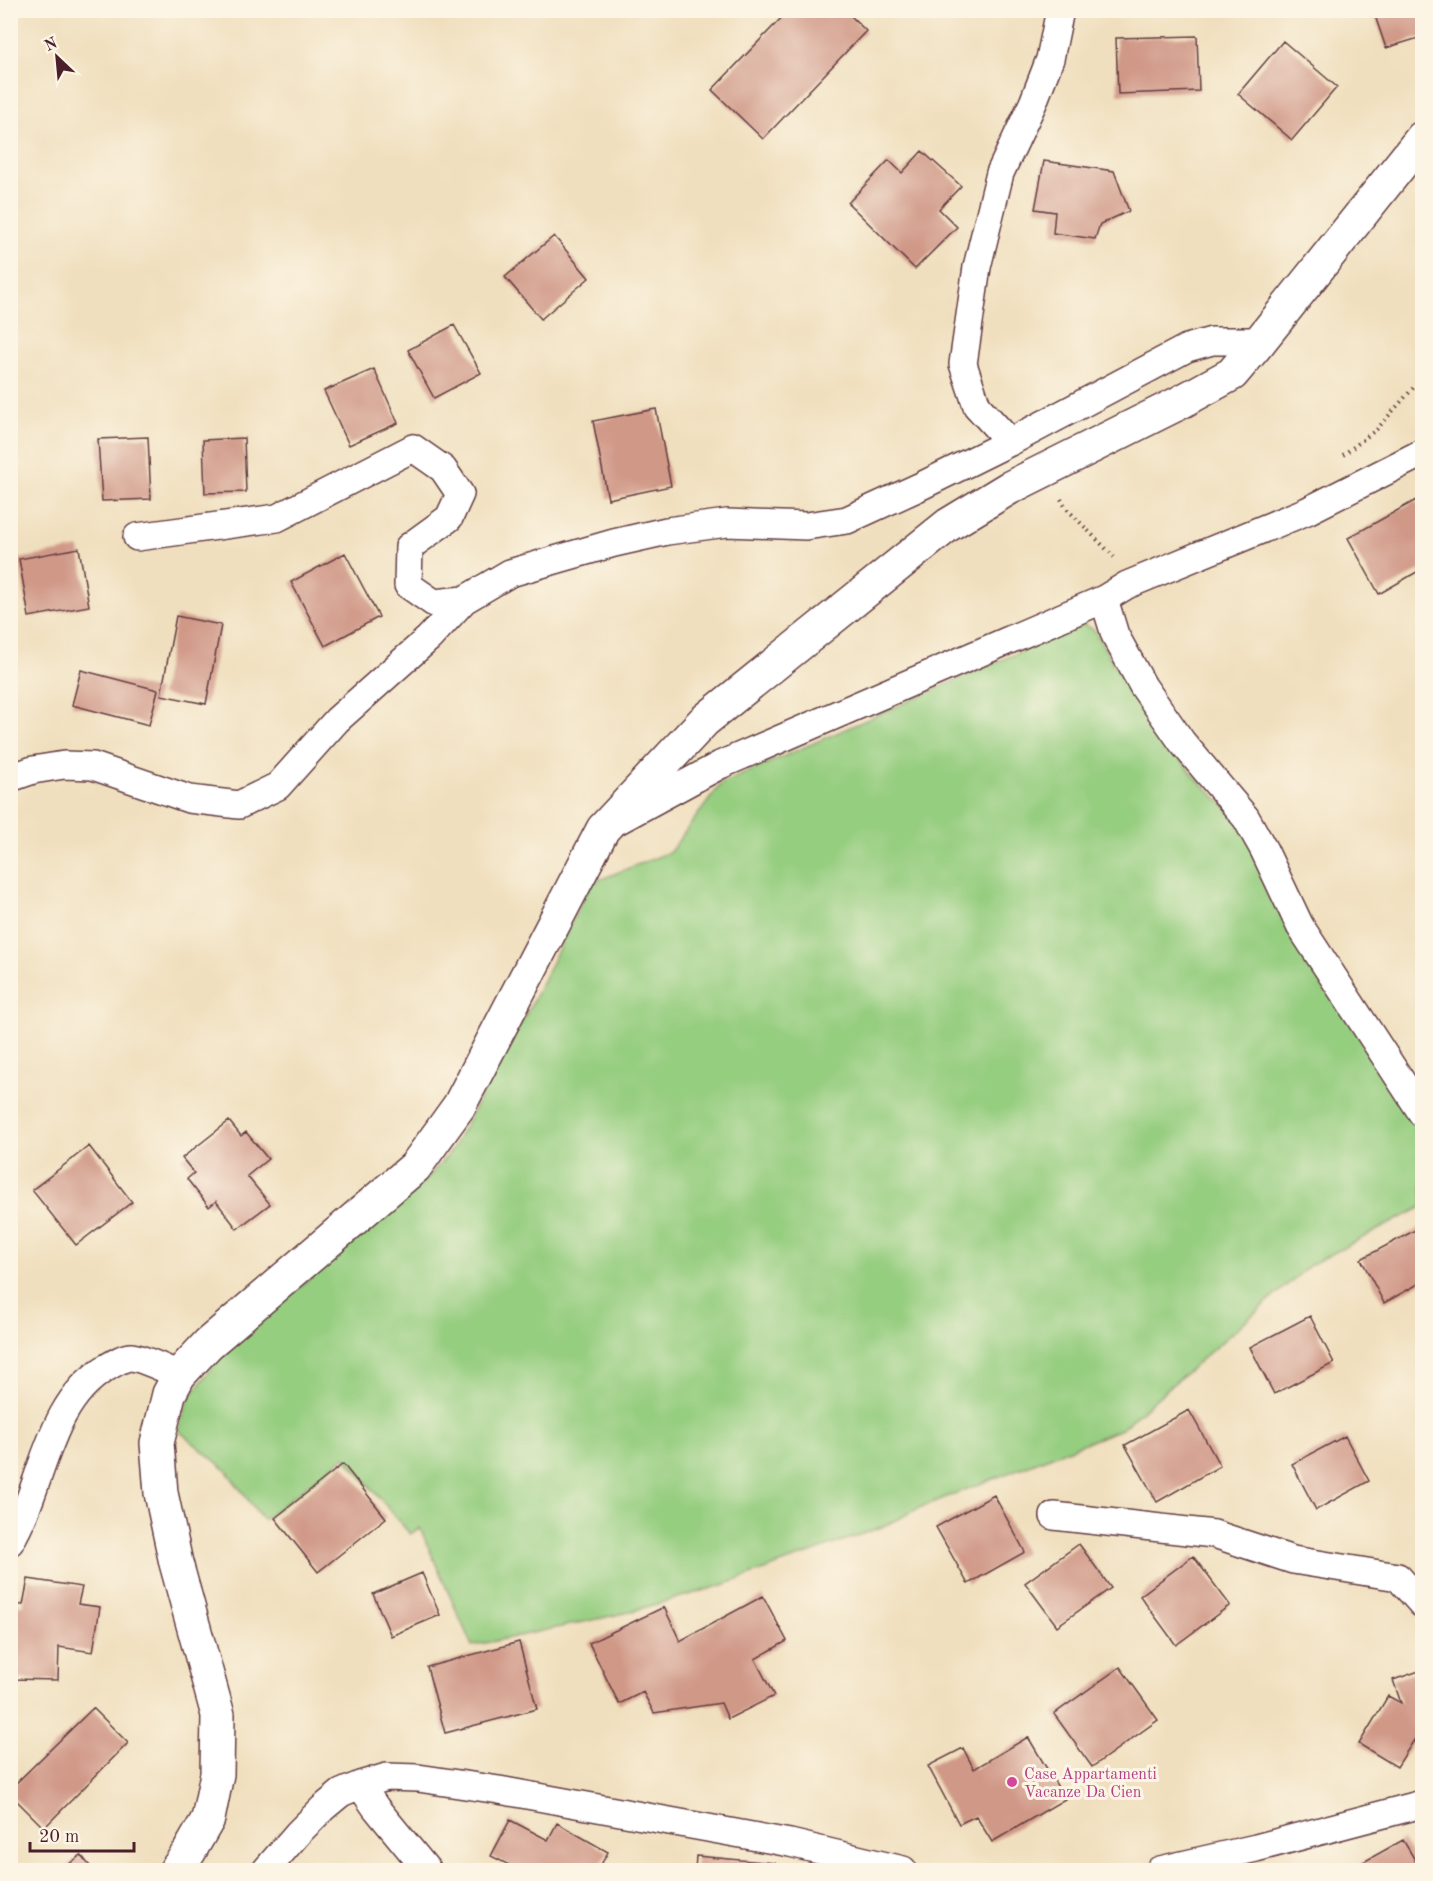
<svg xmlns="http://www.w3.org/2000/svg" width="1433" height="1881" viewBox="0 0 1433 1881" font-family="'Old Standard TT',serif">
<rect width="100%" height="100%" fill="#fcf5e5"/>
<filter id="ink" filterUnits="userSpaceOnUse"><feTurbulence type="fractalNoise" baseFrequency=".0167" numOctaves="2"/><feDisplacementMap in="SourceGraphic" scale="12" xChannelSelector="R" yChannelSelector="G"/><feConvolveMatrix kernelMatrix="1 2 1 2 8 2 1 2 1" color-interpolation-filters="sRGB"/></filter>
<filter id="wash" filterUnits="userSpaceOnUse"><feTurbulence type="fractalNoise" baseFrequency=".008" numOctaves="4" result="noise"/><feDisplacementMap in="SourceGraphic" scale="24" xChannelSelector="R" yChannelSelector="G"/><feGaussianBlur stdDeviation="1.35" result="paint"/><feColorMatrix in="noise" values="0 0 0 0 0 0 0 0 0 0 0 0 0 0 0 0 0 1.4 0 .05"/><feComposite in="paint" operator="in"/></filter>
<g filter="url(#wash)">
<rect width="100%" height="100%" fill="#f0dfbe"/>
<path fill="#96ce80" stroke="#707656" stroke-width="1.5" d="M1083,624L1094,630L1142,713L1197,779L1242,823L1410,1107L1422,1131V1207L1310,1265L1121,1429L921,1507L884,1526L723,1585L625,1613L472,1646L420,1528L410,1534L345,1457L263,1520L226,1470L178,1430L190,1397L225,1350L427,1179L451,1151L529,1009L591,883L670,852L721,784Z"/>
<g id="blocks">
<path fill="#d09887" d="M789,10H845L866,31L763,139L712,90Z
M1373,10H1422V37L1386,48Z
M1197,36L1199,91L1118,94L1116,38Z
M1283,41L1337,87L1292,140L1238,94Z
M922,151L961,186L939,209L957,227L915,269L848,203L889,160L902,173Z
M1044,161L1114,171L1129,211L1100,224L1095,239L1053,233L1055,212L1035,209Z
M554,236L589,278L541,319L505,277Z
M454,325L481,373L434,398L408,350Z
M374,369L398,423L349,445L324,391Z
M656,409L671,486L608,499L593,421Z
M148,437L151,499L102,501L98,439Z
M244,438L246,492L205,493L203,440Z
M1416,500L1422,511V569L1379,594L1348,538Z
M79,548L89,606L29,617L19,559Z
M345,553L379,617L325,646L291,582Z
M176,616L221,625L206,704L161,695Z
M81,670L158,690L149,725L72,705Z
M229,1121L241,1136L246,1132L268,1159L247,1176L270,1204L237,1229L216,1201L209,1207L187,1179L194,1173L182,1158Z
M89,1146L132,1202L76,1245L32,1190Z
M1421,1227L1422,1282L1384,1303L1361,1259Z
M1310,1316L1334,1363L1274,1394L1250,1347Z
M1189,1410L1220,1466L1157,1502L1125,1445Z
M1345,1436L1369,1481L1316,1510L1292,1464Z
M343,1464L386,1518L318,1572L275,1518Z
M994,1495L1025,1552L968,1584L936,1527Z
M1079,1544L1111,1588L1057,1626L1025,1583Z
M1193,1556L1230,1605L1176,1645L1140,1596Z
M422,1573L440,1615L391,1636L373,1594Z
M28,1579L82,1587L78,1604L100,1607L93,1652L59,1647L58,1680L10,1679V1604L23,1605Z
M763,1596L787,1641L755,1659L774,1696L728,1719L721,1703L654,1713L643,1692L619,1704L589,1643L664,1607L680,1641Z
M519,1642L537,1709L445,1733L427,1667Z
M1120,1667L1158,1720L1092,1767L1054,1714Z
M1422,1670V1756L1419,1757L1414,1740L1397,1767L1359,1744L1388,1696L1401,1703L1393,1680Z
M93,1708L128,1743L44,1828L10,1794V1789Z
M1028,1737L1065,1799L992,1842L976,1816L959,1824L928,1766L963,1748L974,1769Z
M510,1820L548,1840L557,1823L608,1852L598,1870H519L491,1856Z
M1403,1840L1421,1870H1349Z
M81,1855L93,1870H61Z
M696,1856L775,1863L774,1870H695Z"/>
</g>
</g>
<g filter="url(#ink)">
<use href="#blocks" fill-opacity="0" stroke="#633c41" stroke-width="1.5"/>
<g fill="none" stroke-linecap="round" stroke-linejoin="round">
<defs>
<path id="minor" d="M1010,442L977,406L963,364L977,267L1000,173L1033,103L1050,59L1060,10
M137,537L277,518L413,448L443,469L460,494L449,518L409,547L408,585L434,603L464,600
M1104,599L1115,635L1143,686L1182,742L1246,818L1264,850L1300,926L1422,1113
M10,778L33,770L64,765L93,766L189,799L239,805L278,786L337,720L429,638L464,600L510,573L614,543L667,531L727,523L806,526L847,520L919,487L1010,442L1187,348L1212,341H1260
M617,821L720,765L1104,599L1127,585L1307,511L1422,453
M1054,1516L1214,1534L1293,1560L1398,1577L1422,1604
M10,1542C44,1486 46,1404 106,1368C113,1364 123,1357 131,1357C143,1358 167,1370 179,1375
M360,1785L376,1808L427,1870
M266,1870L298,1833L323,1808L341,1793L360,1785L387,1777L418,1778L499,1790L790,1843L903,1870
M1160,1870L1256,1848L1422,1804"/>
<path id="tertiary" d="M176,1870L189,1852L208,1819L217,1774L218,1715L176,1563L161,1493L157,1443L169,1394L179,1375L208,1344L415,1167L459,1106L603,829L704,721L948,525L1009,488L1179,403L1232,374L1260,341L1422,138"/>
</defs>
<use href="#minor" stroke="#633c41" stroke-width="30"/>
<use href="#tertiary" stroke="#633c41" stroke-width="36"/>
<path stroke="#633c41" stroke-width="4" stroke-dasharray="1.5 4.5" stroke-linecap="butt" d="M1343,455L1377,429L1422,378
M1061,499L1066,508L1114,557"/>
<use href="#minor" stroke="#fff" stroke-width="27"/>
<use href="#tertiary" stroke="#fff" stroke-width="33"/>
</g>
</g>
<circle fill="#d1479c" stroke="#fcf5e5" stroke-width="2" cx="1012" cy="1782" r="6"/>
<g text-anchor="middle" stroke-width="6" stroke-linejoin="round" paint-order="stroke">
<g font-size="16" fill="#b23c85" stroke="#fcf5e5" text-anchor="start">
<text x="1024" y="1779">Case Appartamenti<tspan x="1024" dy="18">Vacanze Da Cien</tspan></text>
</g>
</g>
<rect width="1433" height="1881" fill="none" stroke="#fcf5e5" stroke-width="36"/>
<g transform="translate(57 57) rotate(334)" stroke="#fcf5e5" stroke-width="4.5" paint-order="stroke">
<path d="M0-4.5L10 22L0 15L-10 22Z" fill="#4a1f2b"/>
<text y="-9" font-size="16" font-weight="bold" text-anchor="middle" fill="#4a1f2b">N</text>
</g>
<path d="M30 1842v9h104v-9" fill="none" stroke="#4a1f2b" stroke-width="3"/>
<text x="39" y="1842" font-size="18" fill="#4a1f2b" stroke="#fcf5e5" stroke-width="4.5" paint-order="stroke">20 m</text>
</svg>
